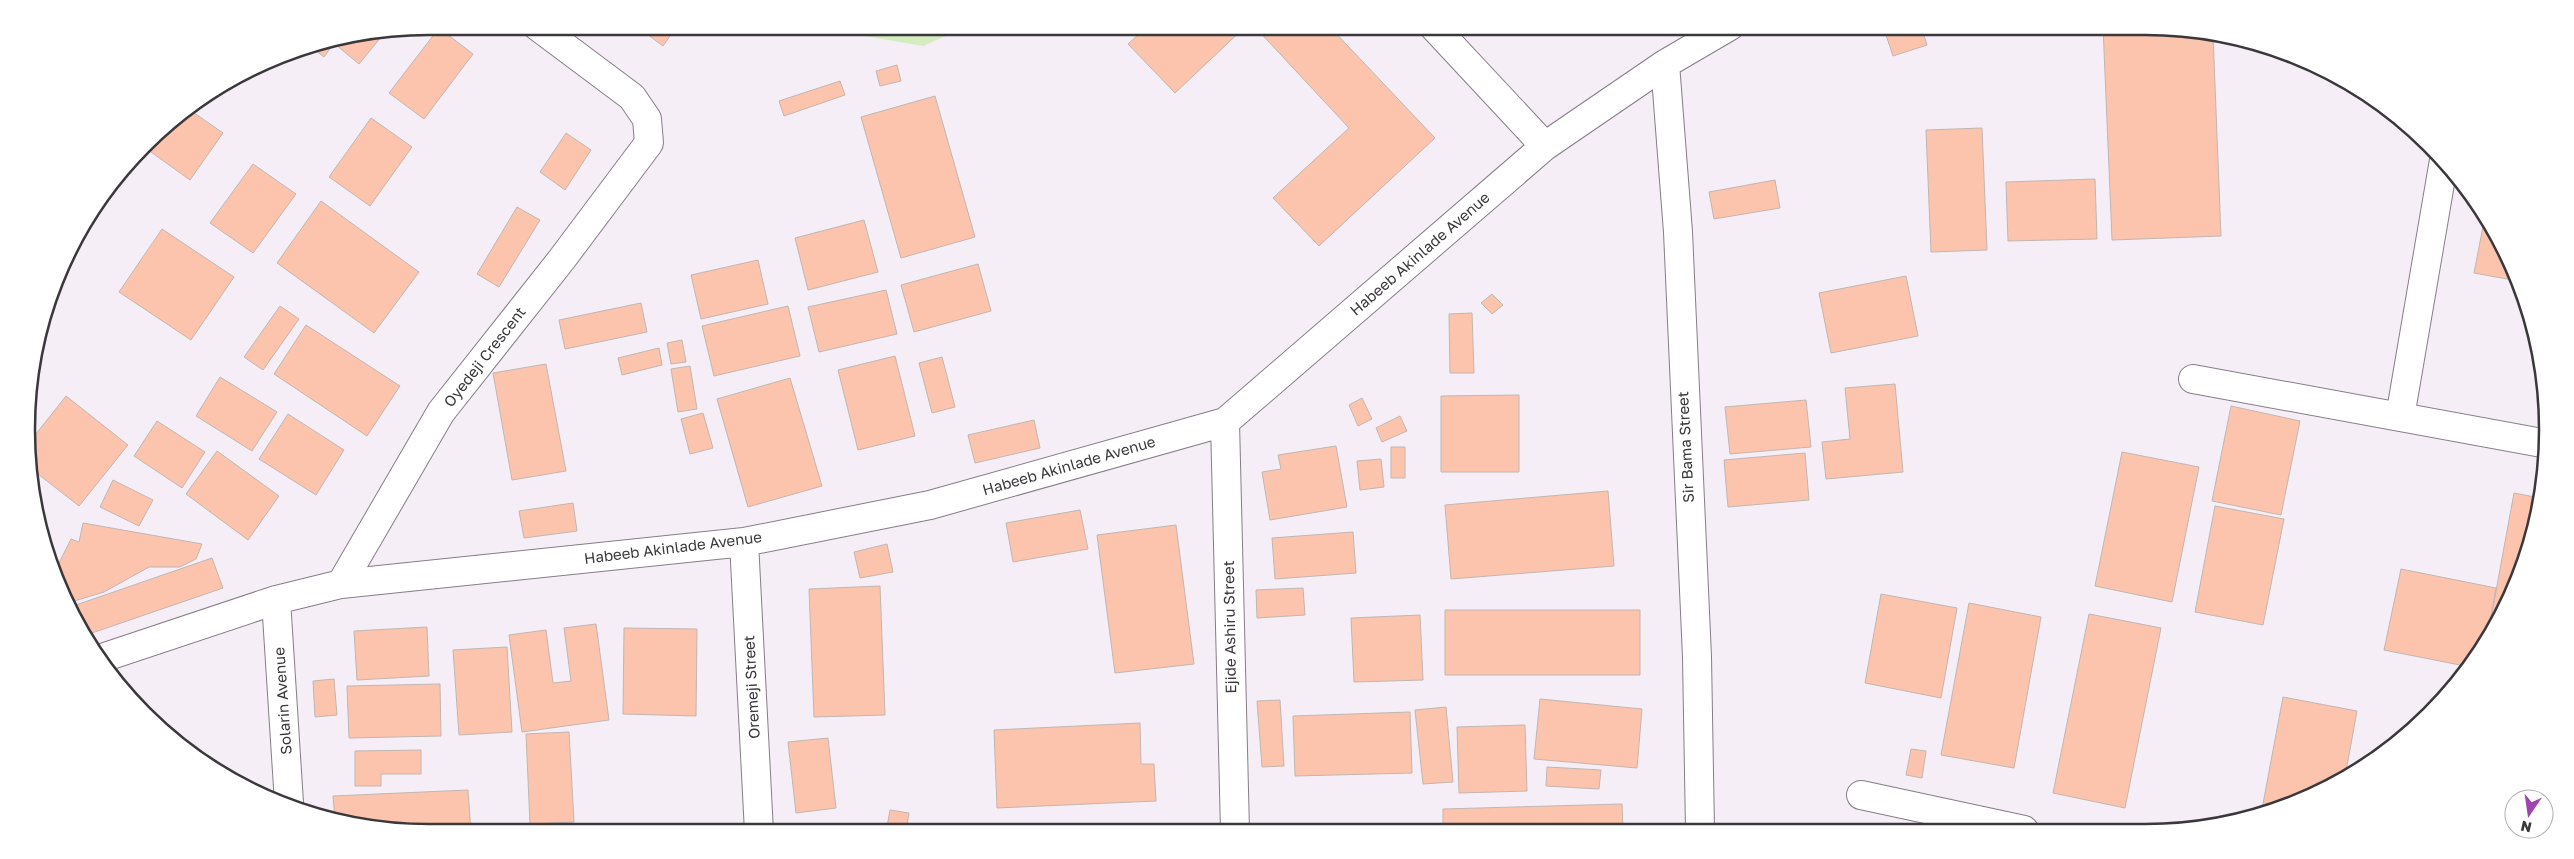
<svg xmlns="http://www.w3.org/2000/svg" width="2574" height="859" viewBox="0 0 2574 859" font-family="'Golos Text',sans-serif">
<rect width="100%" height="100%" fill="#f6eef7"/>
<path fill="#d5edbe" d="M807,26H969L923,46Z"/>
<path fill="#fdc4ad" stroke="#c1b6b1" d="M636,26H677L663,46Z
M1148,26H1246L1175,93L1128,44Z
M1254,26H1329L1435,138L1319,246L1273,198L1349,128Z
M1883,26H1921L1927,45L1893,56Z
M2103,26H2144L2213,35L2221,236L2112,240Z
M439,28L473,54L424,119L389,93Z
M386,31L359,64L330,40L351,34Z
M326,42L332,46L324,57L310,46Z
M897,65L901,81L880,86L876,71Z
M840,81L845,95L784,116L779,101Z
M935,96L975,237L901,258L861,117Z
M190,110L223,133L190,180L144,147L163,127Z
M371,118L412,147L370,206L329,177Z
M1982,128L1987,250L1931,252L1926,130Z
M566,133L591,150L565,190L540,172Z
M253,164L296,194L253,253L210,223Z
M2095,179L2097,239L2008,241L2006,182Z
M1775,180L1780,208L1714,219L1709,192Z
M321,201L419,272L374,333L277,263Z
M517,207L540,220L499,287L477,274Z
M2485,216L2494,228L2518,281L2474,273Z
M864,220L878,272L808,290L795,238Z
M162,229L234,277L191,340L119,292Z
M758,260L768,304L701,319L691,275Z
M978,264L991,311L914,332L901,285Z
M1906,276L1918,336L1831,353L1819,293Z
M886,290L897,334L819,352L808,307Z
M1492,294L1503,305L1492,314L1481,303Z
M641,303L647,332L565,349L559,320Z
M280,306L299,319L263,370L244,357Z
M788,306L800,356L714,376L702,326Z
M1472,313L1474,373H1450L1449,314Z
M306,325L400,386L367,436L274,374Z
M682,340L686,362L671,364L667,343Z
M659,348L662,365L622,375L618,358Z
M895,356L915,436L858,450L838,370Z
M942,357L955,407L932,413L919,363Z
M546,364L566,471L512,480L493,373Z
M690,366L697,409L678,412L671,369Z
M220,377L277,412L252,451L196,416Z
M790,378L822,486L748,507L717,399Z
M1895,384L1903,472L1826,479L1822,442L1850,439L1845,388Z
M1519,395V472H1441V396Z
M66,396L128,445L79,506L29,467L27,456L28,444Z
M1362,398L1372,419L1358,426L1349,405Z
M1806,400L1811,447L1730,454L1725,407Z
M2231,406L2300,421L2281,515L2212,501Z
M703,413L713,448L690,454L681,419Z
M288,414L344,450L316,495L259,459Z
M1400,416L1407,431L1382,442L1376,428Z
M1034,420L1040,448L975,463L968,435Z
M157,421L205,452L182,488L134,456Z
M1336,446L1347,507L1270,520L1262,472L1281,469L1278,455Z
M1391,447H1405V478H1391Z
M217,451L279,496L248,540L186,494Z
M2122,452L2199,467L2172,602L2095,586Z
M1805,453L1809,500L1728,507L1724,460Z
M1381,459L1384,487L1360,490L1357,461Z
M113,480L153,500L139,526L100,507Z
M1608,491L1614,566L1451,579L1445,505Z
M2514,493L2540,498L2534,534L2494,631L2487,640Z
M573,503L577,531L524,538L519,511Z
M2215,506L2284,519L2263,625L2195,612Z
M1080,510L1088,549L1013,562L1006,523Z
M83,523L202,544L196,559L180,567H149L104,592L71,602L56,569L71,539L79,542Z
M1176,525L1194,664L1115,673L1097,535Z
M1353,532L1356,573L1275,579L1272,538Z
M887,544L893,572L860,578L854,552Z
M212,558L223,588L86,635L73,606Z
M2401,569L2496,588L2487,640L2465,666L2384,650Z
M880,586L885,715L814,717L809,589Z
M1303,588L1305,615L1257,618L1256,590Z
M1881,594L1957,608L1941,698L1865,683Z
M1969,603L2041,617L2014,768L1941,755Z
M1445,610H1640V675H1445Z
M2089,614L2161,628L2125,808L2053,793Z
M1420,615L1423,680L1354,682L1351,618Z
M596,624L609,720L522,732L509,635L546,630L553,683L571,681L564,628Z
M427,627L429,676L357,680L354,631Z
M624,628L697,629L696,716L623,714Z
M507,647L512,732L459,735L453,650Z
M334,679L337,715L315,717L313,681Z
M440,684L441,736L349,738L347,686Z
M2283,697L2357,711L2345,777L2323,791L2262,809Z
M1540,699L1642,709L1637,768L1534,759Z
M1280,700L1284,766L1262,767L1257,701Z
M1446,707L1453,782L1423,784L1415,710Z
M1410,712L1412,773L1295,776L1293,716Z
M1140,723L1141,764H1154L1156,801L997,808L994,730Z
M1525,725L1527,791L1459,793L1457,727Z
M569,732L574,822L530,824L526,734Z
M828,738L836,808L796,813L788,742Z
M1911,749L1926,751L1922,778L1906,775Z
M421,750V774H381V786H355V751Z
M1547,767L1601,770L1599,789L1546,786Z
M468,790L471,833H430L335,820L333,796Z
M1622,804L1623,830L1443,831V809Z
M890,810L909,813L906,832H886Z"/>
<g fill="none" stroke-linecap="round" stroke-linejoin="round">
<defs>
<path id="street" d="M1433,26L1545,146
M1665,64L1678,232L1697,657L1700,830
M2193,379L2547,444
M2400,417L2444,160
M1225,422L1235,831
M744,542L759,832
M341,584L441,412L562,259L649,143L647,119L632,97L537,26
M276,600L289,803
M99,659L276,600L341,584L744,542L930,505L1225,422L1545,146L1665,64L1730,26
M1861,795L2024,830"/>
</defs>
<use href="#street" stroke="#867e86" stroke-width="30"/>
<use href="#street" stroke="#fff" stroke-width="28"/>
</g>
<g text-anchor="middle" stroke-width="4" stroke-linejoin="round" paint-order="stroke">
<g font-size="15" fill="#3b383c" stroke="#fff">
<text transform="translate(1420 254) rotate(-41)" y="5">Habeeb Akinlade Avenue</text>
<text transform="translate(485 357) rotate(-52)" y="5">Oyedeji Crescent</text>
<text transform="translate(1686 447) rotate(-93)" y="5">Sir Bama Street</text>
<text transform="translate(1069 466) rotate(-16)" y="5">Habeeb Akinlade Avenue</text>
<text transform="translate(673 548) rotate(-7)" y="5">Habeeb Akinlade Avenue</text>
<text transform="translate(1230 627) rotate(-91)" y="5">Ejide Ashiru Street</text>
<text transform="translate(752 687) rotate(-93)" y="5">Oremeji Street</text>
<text transform="translate(283 701) rotate(-94)" y="5">Solarin Avenue</text>
</g>
</g>
<path d="M0 0H2574V859H0ZM429 35H2145A394 394 0 0 1 2539 429V430A394 394 0 0 1 2145 824H429A394 394 0 0 1 35 430V429A394 394 0 0 1 429 35Z" fill="#fff" fill-rule="evenodd"/>
<path fill="none" stroke="#3b383c" stroke-width="2.5" d="M429 35H2145A394 394 0 0 1 2539 429V430A394 394 0 0 1 2145 824H429A394 394 0 0 1 35 430V429A394 394 0 0 1 429 35Z"/>
<g transform="translate(2529 814) rotate(193)"><circle r="24" fill="#ffffff" stroke="#b1afb1"/>
<path d="M0-4L9 19L0 12L-9 19Z" fill="#9f44af"/>
<text y="-8" font-size="14" font-weight="bold" text-anchor="middle" fill="#3b383c">N</text>
</g>
</svg>
